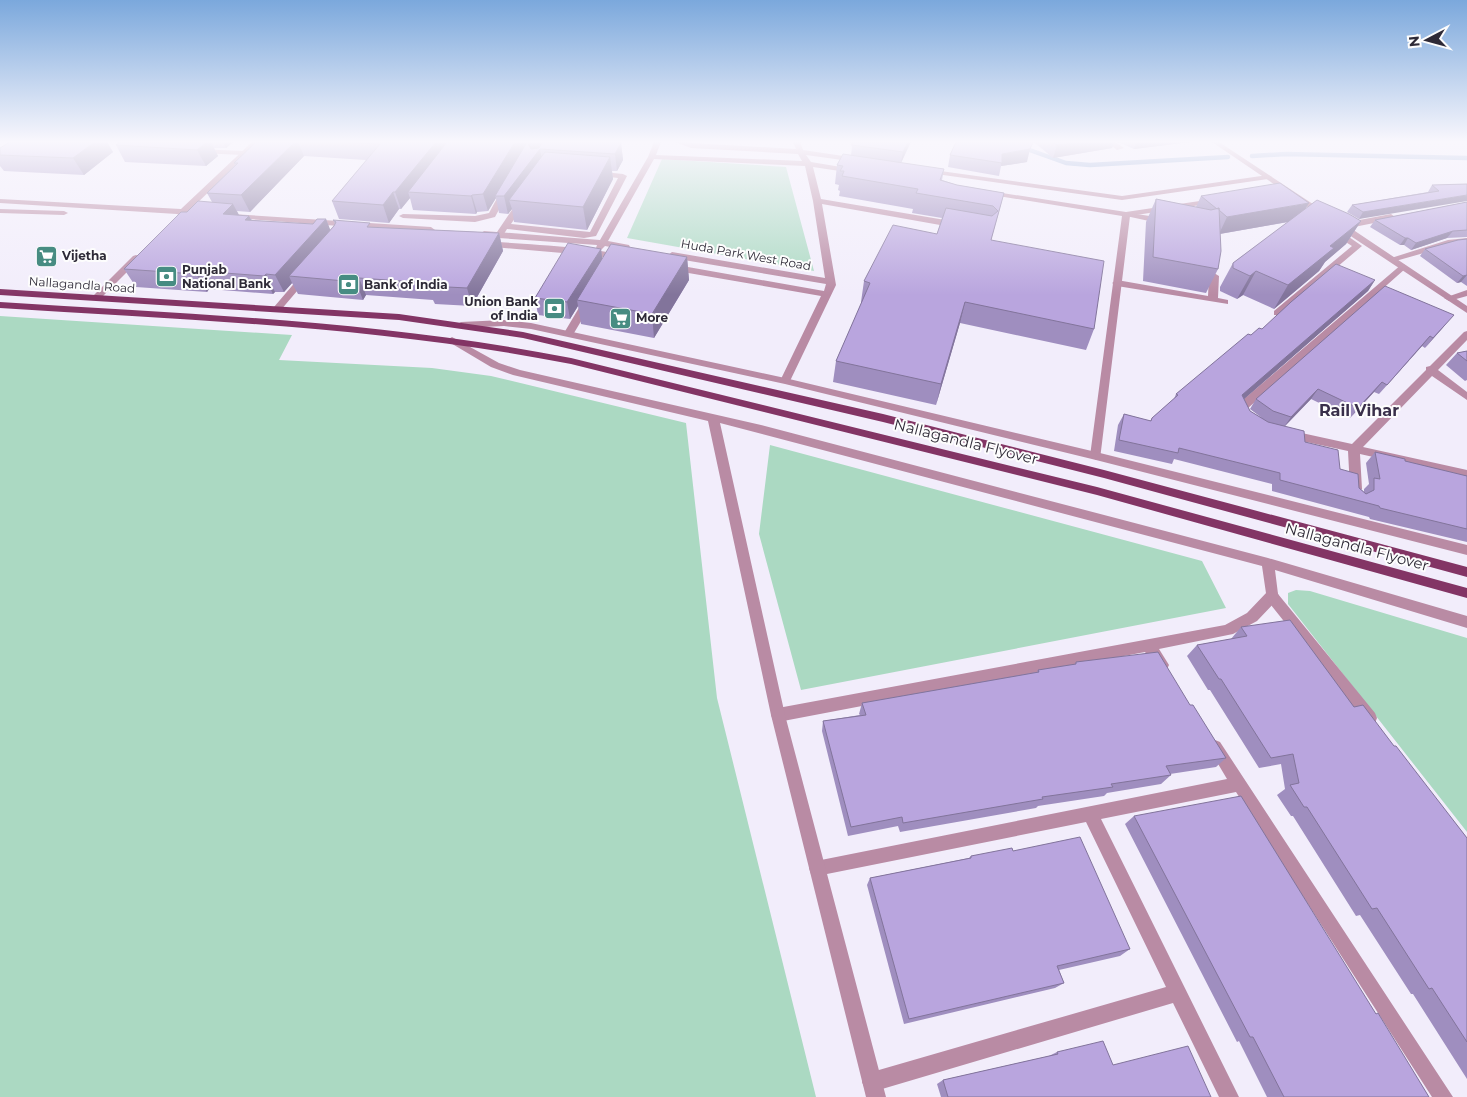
<svg xmlns="http://www.w3.org/2000/svg" width="1467" height="1097" viewBox="0 0 1467 1097" font-family="Montserrat,sans-serif">
<rect width="100%" height="100%" fill="#f2edfb"/>
<path fill="#abd9c2" d="M662,159L786,167L814,271L627,238Z
M0,316L292,335L279,360L432,368L491,376L686,423L717,698L816,1097H0Z
M770,445L1202,561L1226,608L801,690L759,534Z
M1296,590L1310,591L1467,638V832L1288,604V593Z"/>
<g fill="none" stroke-linecap="round" stroke-linejoin="round">
<path stroke="#7796c9" stroke-width="4.5" d="M1024,148L1066,163L1090,165L1228,157
M1252,156L1286,154L1467,158"/>
<path fill="#b98ba4" fill-rule="evenodd" d="M196,149L244,151L248,153L244,155L199,153L195,151Z
M594,171L623,174L627,176L596,236L584,238L507,229L502,237L495,235L518,201H521L525,203L511,224L590,232L618,178L594,175Z
M502,189L509,191L495,217L475,222L403,218L399,216L403,214L475,216L489,213Z
M1123,212L1163,218L1167,221L1163,224L1126,216H1123Z
M1333,230H1339L1362,246L1280,315H1274V311L1352,246L1333,234Z
M1214,273L1219,276L1218,298L1228,300V304L1117,286L1112,283L1117,280L1208,296L1209,276Z
M588,298L593,301L574,333L572,335H566L564,333L583,301Z"/>
<path fill="#b98ba4" fill-rule="evenodd" d="M252,142H260L190,210L205,211L206,213C200,218 189,214 181,216L177,214L0,203V199L181,209Z
M654,142H661L656,155L802,161L798,154L691,148L675,142L796,149L793,142H800L803,150L857,158L861,160L857,162L806,155L811,162L853,169L857,171L853,173L813,167L821,199L957,222L961,225L957,228L822,204L836,285L790,381L789,383H781L780,381L821,296L671,270L667,267L671,264L824,291L826,284L672,258L668,255L672,252L825,278L813,201L805,166L654,159L608,241L629,245L630,247L626,250L605,246L600,251L596,248L597,245L484,237L480,234L484,231L600,240L648,157Z
M1107,142H1115L1124,148L1117,150Z
M926,169L1122,196L1268,175L1272,177L1268,179L1122,200L929,173L925,171Z
M983,190L1126,212L1213,199L1217,201L1213,203L1130,216L1100,459L1096,460L1090,456L1122,216L986,194L982,192Z
M0,209L64,211L68,213L64,215L0,213Z
M232,214L431,227L435,230L431,233L235,218H232Z
M1391,214L1395,217L1394,219L1344,229L1340,226L1344,223Z
M1467,238V244L1452,245L1392,262L1388,259L1448,240Z
M485,241C507,243 613,248 624,257L620,260L597,256L482,246V242Z
M136,255L139,256V260L99,300H93V296L133,256Z
M1402,264L1405,265V269L1247,409L1252,417L1247,421L1243,420L1236,408L1237,405Z
M306,272L309,273V277L280,311H274V307L303,273Z
M1467,290V296L1449,301L1444,298Z
M1467,331V340L1438,370L1467,392V400L1432,376L1363,447L1467,470V478L1360,454L1362,489L1356,493L1350,489L1348,451L1288,438L1282,434L1288,430L1352,444L1426,370V367L1430,366L1464,332Z
M1272,591L1277,592L1279,596L1277,600L1257,621L1233,634L1159,649L1169,665L1167,669C1155,673 1151,660 1145,652L778,722L773,720L771,715L773,710L778,708L1225,625L1247,613L1267,592Z
M1215,740L1220,742L1453,1097H1432L1236,792L1101,819L1239,1097H1219L1173,1003L872,1092L865,1089L862,1082L865,1075L872,1072L1166,987L1086,822L817,876L811,874L809,868L811,862L1227,779L1208,747L1210,742Z"/>
<path fill="#b98ba4" fill-rule="evenodd" d="M1212,142H1219L1328,214L1321,216Z
M1337,223H1343L1467,306V313L1337,227Z
M504,320L531,323L785,378L1096,452L1467,545V555L1096,460L785,384L531,329L504,326L461,328L456,325L461,322Z
M452,337L499,363L520,370L761,425L1268,558L1467,616V628L1275,570L1278,594L1375,713L1377,718L1375,723L1370,725L1365,723L1267,600L1262,566L720,423L785,715L886,1097H866L771,715L708,421L513,375L491,367L449,342L447,340Z"/>
<path fill="#833565" fill-rule="evenodd" d="M0,289L399,314L523,332L883,414L1104,470L1467,567V577L1104,478L883,422L523,338L399,320L0,295Z
M0,302C191,314 383,321 571,358L1097,487L1467,588V598L1097,495L571,364C383,327 191,320 0,308Z"/>
</g>
<path fill="#9f8ebf" d="M10,142H107L113,152L84,175L4,171L0,166V148Z
M120,142H233L226,148H214L218,156L206,166L125,162L116,145Z
M256,142H598L621,143L623,160L617,171H612L613,179L587,230L514,222L512,209L508,214L499,213L496,198L488,211L477,212L476,214L413,210L410,198L401,209H399L389,223L339,219L332,201L366,160L304,156L250,212L237,211L239,215L249,216L252,220L313,224L326,219L330,230L335,224L333,220L371,227L499,233L503,251L472,306L435,304L433,300L366,295L363,300L298,294L292,283L284,292H275L273,294L209,289L207,292L136,287L124,269L187,212L212,202L207,193L235,165L234,163Z
M850,142H911L901,163L944,169L942,180L957,185L1004,193L991,240L1094,329L1086,350L960,323L936,405L833,382L836,361L862,302H861L864,281L937,234L942,218L912,213L913,209L839,196L840,191L838,190L839,185L835,184L837,165L851,155L852,147Z
M1034,142H1114L1112,148L1053,158Z
M1118,142H1190L1134,149Z
M950,155L1027,162L1001,166L999,176L948,167Z
M1467,184L1359,219L1347,212L1352,205L1428,192L1432,185Z
M1201,196L1305,209L1361,221L1346,244L1325,262L1319,271L1274,309L1243,295L1237,299L1220,291V287L1233,263L1288,222L1220,234L1218,269L1206,293L1143,281L1146,222L1156,199L1196,207Z
M1467,202V237L1447,238L1411,250L1404,245H1400L1370,227L1375,220Z
M1467,239V286L1461,282L1457,283L1420,256L1425,249Z
M601,249L602,258L687,257L689,280L654,338L581,324L578,306L570,319L538,315L535,298Z
M1375,280L1368,291L1244,399L1250,411L1262,418L1250,409L1256,399L1446,324L1425,348L1422,346L1379,394L1374,392L1350,418L1311,399L1285,426L1340,469L1364,492V489L1369,484L1366,463L1375,452L1405,461L1467,476V542L1370,519L1369,517L1272,491V484L1174,459L1172,464L1114,451L1118,425L1124,414L1150,421L1152,418L1174,399L1176,394L1251,335L1262,329Z
M1467,351V380L1465,381L1446,365L1457,353Z
M1241,627L1354,707L1394,746L1467,838V1079L1413,994H1411L1360,915L1356,916L1293,816H1291L1277,795L1285,789L1281,764L1259,768L1210,690H1208L1187,656L1197,645L1231,639Z
M1076,662L1190,705L1226,758L1216,767L1170,774L1171,775L1161,784L1107,793L1104,796L1038,806L1036,808L900,832L898,826L848,836L822,731L823,721L860,715L859,714L862,703L1037,672L1038,670L1075,664Z
M1134,816L1376,1014L1429,1097H1267L1239,1041L1237,1042L1125,824Z
M1013,851L1130,949L1120,956L1059,970L1064,983L1055,988L904,1024L867,885L870,878L969,858L971,856Z
M1057,1052L1113,1065L1211,1097H941L937,1084L943,1080L1049,1056Z"/>
<path fill="#82749b" d="M95,142H107L113,152L84,175L73,158Z
M207,142H211L218,156L206,166L197,150Z
M223,142H233L226,148Z
M295,142H298L304,156L250,212L241,195Z
M436,142H454L408,192L410,198L401,209L395,192Z
M515,142H528L495,196L496,198L488,211L483,194Z
M530,142H543L540,149L543,166L509,200L512,209L508,214L504,196Z
M908,142H911L910,143L901,163L903,152Z
M1081,142H1114L1112,148L1053,158L1057,145Z
M1136,142H1190L1134,149Z
M621,143L623,160L617,171L615,154Z
M1030,149L1027,162L1001,166L1002,154Z
M610,157L613,179L587,230L583,207Z
M393,192L399,209L389,223L383,205Z
M472,195L477,212L476,214L471,196Z
M1467,195V201L1359,219L1363,212Z
M1309,203L1299,220L1219,234L1227,217Z
M233,204L242,221L223,214Z
M249,216L258,233L245,220Z
M326,219L333,237L289,276L292,283L284,292L275,275Z
M1361,221L1346,244L1325,262L1319,271L1274,309L1288,285L1330,246Z
M1453,231L1447,238L1411,250L1416,243Z
M499,233L503,251L472,306L467,288Z
M1405,238H1408L1404,245H1400Z
M601,249L603,265L577,300L578,306L570,319L567,302Z
M687,257L689,280L654,338L652,314Z
M199,271L209,289L207,292L196,274Z
M1256,271L1243,295L1237,299L1250,276Z
M266,274L275,292L273,294L264,276Z
M1467,275L1461,282L1457,283L1463,276Z
M359,278L366,295L363,300L356,282Z
M1375,280L1368,291L1235,407L1242,395Z
M965,302L960,323L936,405L941,384Z
M1454,315L1446,324L1425,348L1433,338Z
M1430,336L1422,346L1379,394L1387,385Z
M1382,382L1374,392L1350,418L1358,408Z
M1318,389L1311,399L1284,427L1291,417Z"/>
<path fill="#b9a5de" stroke="#82749b" d="M10,142H95L73,158L0,155V148Z
M120,142H207L197,150L116,145Z
M256,142H295L241,195L207,193L238,163H234Z
M332,142H436L395,192H393L383,205L332,201L380,144Z
M447,142H515L483,194L472,195L471,196L408,192Z
M527,142H530L528,144L531,149L539,148L542,142H598L621,143L615,154L540,149L504,196H495Z
M854,142H908L903,152L852,145Z
M956,142H1033L1030,149L1002,154V163L950,155Z
M1052,142H1081L1057,145Z
M545,152L610,157L583,207L509,200Z
M843,154L944,169L940,180L957,185L1004,193L991,240L1104,261L1094,329L965,302L941,384L836,361L870,283L864,281L893,225L937,234L946,208L992,216L998,211L993,206L916,193L918,189L842,176L844,171H840L843,166L837,165Z
M1280,183L1309,203L1227,217L1219,210V208L1217,209L1201,196Z
M1467,184V195L1363,212L1352,205L1439,191L1432,185Z
M1156,199L1211,210L1219,208L1221,251L1218,269L1153,257Z
M1317,200L1349,214L1361,221L1330,246L1334,248L1288,285L1256,271L1250,276L1233,268V263Z
M198,201L233,204L223,214L249,216L245,220L313,224L317,219H326L275,275L266,274L264,276L199,271L196,274L124,269L181,212H187Z
M1467,202V230L1453,231L1416,243L1408,238H1405L1375,220Z
M333,220L370,223L367,227L499,233L467,288L429,286L430,283L359,278L356,282L289,276L334,226L336,222Z
M1467,239V275L1463,276L1425,249L1458,240Z
M568,243L601,249L567,302L535,298Z
M611,244L687,257L652,314L577,300Z
M1336,264L1375,280L1242,395L1250,411L1268,422L1304,431L1305,442L1338,450L1340,469L1358,474L1359,488L1366,494L1374,490V478L1380,479L1375,452L1405,459V461L1467,476V529L1380,508L1379,506L1280,480V473L1179,448L1178,453L1119,440L1124,414L1151,421L1152,418L1178,395L1176,394L1248,334L1251,335L1259,328L1262,329L1291,302Z
M1385,286L1454,315L1433,338L1430,336L1387,385L1382,382L1358,408L1318,389L1291,417L1273,411L1256,399Z
M1467,351V361L1457,353Z
M1290,620L1354,707L1363,705L1394,746H1396L1467,838V1042L1432,988L1429,989L1377,908L1372,909L1307,807H1304L1290,785L1299,783L1293,754L1271,758L1221,679H1219L1197,645L1247,636L1241,627Z
M1158,652L1190,705H1193L1226,758L1166,766L1171,775L1111,784L1113,787L1042,797L1043,799L903,823L902,817L851,827L823,721L866,715L862,703L1039,672L1038,670L1076,664V662Z
M1241,796L1376,1014L1378,1013L1429,1097H1284L1253,1037H1250L1134,816Z
M1080,837L1130,949L1057,966L1064,983L909,1019L870,878L971,858V856L1012,848L1013,851Z
M1103,1041L1113,1065L1188,1046L1211,1097H948L943,1080L1058,1054L1057,1052Z"/>
<linearGradient id="sky" x2="0" y2="1"><stop stop-color="#7ba8dc"/><stop offset="0.48" stop-color="#f9f7fd"/><stop offset="1" stop-color="#f9f7fd" stop-opacity="0"/></linearGradient>
<rect width="1467" height="295" fill="url(#sky)"/>
<defs>
<symbol id="supermarket-square" viewBox="-11 -11 22 22"><rect x="-9" y="-9" width="18" height="18" rx="4" fill="#478c82" stroke="#fdfdfd"/><path d="M-6-5.5h2.5l.6 2H6L4.5 2H-2.5L-4.4-4H-6ZM-1.5 3.2a1.3 1.3 0 1 0 .1 0ZM3 3.2a1.3 1.3 0 1 0 .1 0Z" fill="#fff"/></symbol>
<symbol id="bank-square" viewBox="-11 -11 22 22"><rect x="-9" y="-9" width="18" height="18" rx="4" fill="#478c82" stroke="#fdfdfd"/><path d="M-6-4H6V4H-6ZM0-2.3a2.3 2.3 0 1 0 0 4.6a2.3 2.3 0 1 0 0-4.6Z" fill="#fff"/></symbol>
</defs>
<g fill-rule="evenodd">
<use href="#supermarket-square" x="34" y="244" width="25" height="25"/>
<use href="#bank-square" x="154" y="264" width="25" height="25"/>
<use href="#bank-square" x="336" y="272" width="25" height="25"/>
<use href="#bank-square" x="542" y="296" width="25" height="25"/>
<use href="#supermarket-square" x="608" y="306" width="25" height="25"/>
</g>
<g text-anchor="middle" stroke-width="4" stroke-linejoin="round" paint-order="stroke">
<g font-size="12" fill="#2e2a37" stroke="#fdfdfd">
<text transform="translate(746 255) rotate(10)" y="4">Huda Park West Road</text>
<text transform="translate(82 285) rotate(4)" y="4">Nallagandla Road</text>
</g>
<g font-size="12" font-weight="bold" fill="#2e2a37" stroke="#fdfdfd" text-anchor="start">
<text x="62" y="260">Vijetha</text>
<text x="182" y="274">Punjab<tspan x="182" dy="14">National Bank</tspan></text>
<text x="364" y="289">Bank of India</text>
<text x="538" y="306" text-anchor="end">Union Bank<tspan x="538" dy="14">of India</tspan></text>
<text x="636" y="322">More</text>
</g>
<g font-size="15" fill="#2e2a37" stroke="#fdfdfd">
<text transform="translate(966 442) rotate(14)" y="5">Nallagandla Flyover</text>
<text transform="translate(1357 547) rotate(15)" y="5">Nallagandla Flyover</text>
</g>
<g font-size="16" font-weight="bold" fill="#392f4a" stroke="#fdfdfd">
<text x="1359" y="416">Rail Vihar</text>
</g>
</g>
<g transform="translate(1427 40) rotate(264)" stroke="#fdfdfd" stroke-width="4" paint-order="stroke">
<path d="M0-4L9 19L0 12L-9 19Z" fill="#2e2a37"/>
<text y="-8" font-size="14" font-weight="bold" text-anchor="middle" fill="#2e2a37">N</text>
</g>
</svg>
